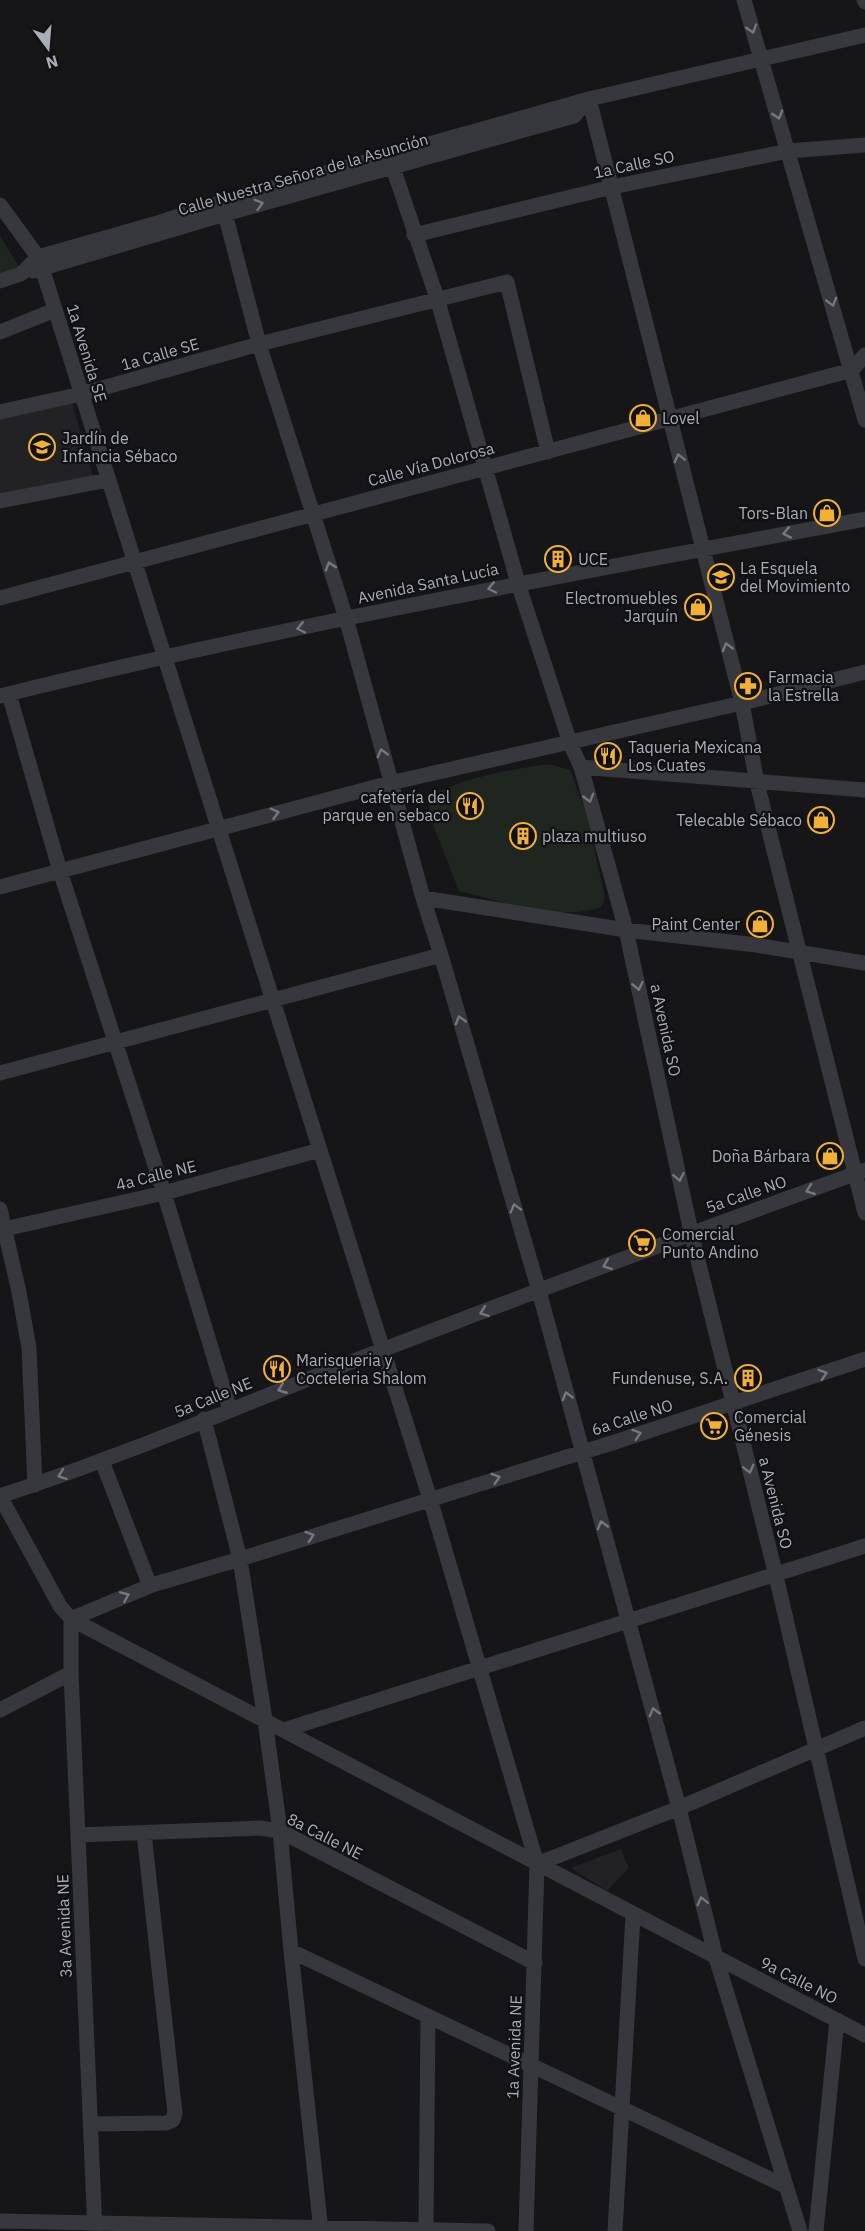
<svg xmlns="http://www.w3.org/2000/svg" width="865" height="2231" viewBox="0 0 865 2231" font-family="'IBM Plex Sans',sans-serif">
<rect width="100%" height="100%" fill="#161618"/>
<path fill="#222225" d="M72,402L93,477L0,495V416Z
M621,1849L629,1868L607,1891L571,1868Z"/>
<path fill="#1e261f" d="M0,236L19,267L0,275Z
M549,764L570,770L587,815L605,898L601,907C561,922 500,901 459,891L433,825L428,797C464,777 508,770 549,764Z"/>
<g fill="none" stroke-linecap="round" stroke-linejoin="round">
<path stroke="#37383d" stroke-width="15" d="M744,0L865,420
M864,0L865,2
M589,99L742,703L757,783L865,1213
M389,156L437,298L518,583L570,743L581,767L626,930L691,1232L776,1576L865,1959
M222,202L259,344L346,618L423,898L441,955L539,1291L679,1808L716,1958L800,2231
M0,205L38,257L42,268L430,1499L537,1864L526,2231
M414,235L612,187L788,151L865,145
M33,271L225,214L574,116L589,99
M0,281L21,274L38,257L161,222L222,202L589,99L865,35
M0,332L55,310
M0,412L81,394L259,344L507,282L548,452
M0,501L108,480
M0,598L852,370L865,355
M9,694L60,871L164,1193L230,1410
M0,696C286,625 576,573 865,519
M581,767L865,790
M0,887L390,783L742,703L865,672
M423,898L626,930L756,945L865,963
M0,1073L441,955
M865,1170C703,1229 542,1288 382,1350C255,1399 130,1454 0,1496L60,1606L71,1619L865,2035
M0,1209L19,1292L29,1348L35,1485
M0,1230L164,1193L320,1150
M204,1419L240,1559L265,1720L280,1831L291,1951L321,2231
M102,1461L150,1586
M0,1710L71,1673
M284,1730L865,1546
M78,1835L260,1828L280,1831L535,1963
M537,1864L679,1808L865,1728
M291,1951L785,2186
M90,2124L166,2123L173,2120L175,2113L144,1833
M0,2221L488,2231
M426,2229L428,2016
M95,2231L71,1673V1619L152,1585L240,1559L615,1442L865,1359
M615,2231L633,1915
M816,2231L837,2020"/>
</g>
<defs><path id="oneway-chevron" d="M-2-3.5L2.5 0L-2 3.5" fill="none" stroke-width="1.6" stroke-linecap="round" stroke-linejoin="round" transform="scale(1.5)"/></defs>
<g stroke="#757881">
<use href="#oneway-chevron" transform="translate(752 29) rotate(73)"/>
<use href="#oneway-chevron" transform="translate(778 115) rotate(73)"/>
<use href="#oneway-chevron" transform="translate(259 204) rotate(-16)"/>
<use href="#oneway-chevron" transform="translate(832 302) rotate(74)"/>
<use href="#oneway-chevron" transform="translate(679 458) rotate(-104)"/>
<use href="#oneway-chevron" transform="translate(787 533) rotate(169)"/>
<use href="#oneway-chevron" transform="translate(330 566) rotate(-107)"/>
<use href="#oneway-chevron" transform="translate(492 588) rotate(168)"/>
<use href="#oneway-chevron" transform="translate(301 628) rotate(168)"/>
<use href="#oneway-chevron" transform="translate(727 647) rotate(-105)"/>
<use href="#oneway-chevron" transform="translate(382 753) rotate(-105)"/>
<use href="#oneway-chevron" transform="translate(589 798) rotate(74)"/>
<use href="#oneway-chevron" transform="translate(275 813) rotate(-15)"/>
<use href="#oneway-chevron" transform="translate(638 986) rotate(78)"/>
<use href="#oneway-chevron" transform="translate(460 1020) rotate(-106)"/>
<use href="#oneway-chevron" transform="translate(679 1177) rotate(78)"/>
<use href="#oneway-chevron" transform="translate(810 1190) rotate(160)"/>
<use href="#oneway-chevron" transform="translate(515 1208) rotate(-106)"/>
<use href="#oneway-chevron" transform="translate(607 1265) rotate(159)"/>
<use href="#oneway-chevron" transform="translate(484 1312) rotate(160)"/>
<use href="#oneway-chevron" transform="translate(823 1374) rotate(-18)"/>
<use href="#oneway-chevron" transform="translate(282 1389) rotate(158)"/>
<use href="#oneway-chevron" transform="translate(567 1396) rotate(-105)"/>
<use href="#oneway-chevron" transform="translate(637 1434) rotate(-18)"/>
<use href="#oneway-chevron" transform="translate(749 1469) rotate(76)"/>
<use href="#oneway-chevron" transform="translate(62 1475) rotate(160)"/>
<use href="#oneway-chevron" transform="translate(496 1478) rotate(-17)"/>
<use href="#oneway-chevron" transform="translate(602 1525) rotate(-106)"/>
<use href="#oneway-chevron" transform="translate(310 1536) rotate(-18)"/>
<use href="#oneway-chevron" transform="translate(125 1596) rotate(-23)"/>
<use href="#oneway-chevron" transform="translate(654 1712) rotate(-105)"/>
<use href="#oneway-chevron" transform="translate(702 1901) rotate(-104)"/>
</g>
<defs>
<symbol id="shop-ring" viewBox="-11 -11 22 22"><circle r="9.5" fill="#111113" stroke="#f2b134" stroke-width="1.5"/><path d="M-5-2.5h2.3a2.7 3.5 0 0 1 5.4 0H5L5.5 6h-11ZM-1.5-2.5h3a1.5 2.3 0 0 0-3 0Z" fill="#f2b134"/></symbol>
<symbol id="school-ring" viewBox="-11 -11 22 22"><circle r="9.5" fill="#111113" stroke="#f2b134" stroke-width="1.5"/><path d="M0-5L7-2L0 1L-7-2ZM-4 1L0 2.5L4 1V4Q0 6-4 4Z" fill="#f2b134"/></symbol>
<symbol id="building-ring" viewBox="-11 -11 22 22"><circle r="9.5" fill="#111113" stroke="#f2b134" stroke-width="1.5"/><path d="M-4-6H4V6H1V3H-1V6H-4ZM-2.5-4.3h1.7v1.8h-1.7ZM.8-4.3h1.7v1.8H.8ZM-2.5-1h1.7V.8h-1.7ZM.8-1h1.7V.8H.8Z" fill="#f2b134"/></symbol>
<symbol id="pharmacy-ring" viewBox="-11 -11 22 22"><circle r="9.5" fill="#111113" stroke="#f2b134" stroke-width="1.5"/><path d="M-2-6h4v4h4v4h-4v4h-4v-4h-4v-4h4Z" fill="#f2b134"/></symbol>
<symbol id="restaurant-ring" viewBox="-11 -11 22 22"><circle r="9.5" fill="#111113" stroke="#f2b134" stroke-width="1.5"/><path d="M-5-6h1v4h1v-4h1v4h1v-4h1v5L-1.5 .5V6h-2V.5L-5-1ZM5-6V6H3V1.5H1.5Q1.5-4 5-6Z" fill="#f2b134"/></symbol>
<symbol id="supermarket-ring" viewBox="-11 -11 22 22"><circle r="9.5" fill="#111113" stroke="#f2b134" stroke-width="1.5"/><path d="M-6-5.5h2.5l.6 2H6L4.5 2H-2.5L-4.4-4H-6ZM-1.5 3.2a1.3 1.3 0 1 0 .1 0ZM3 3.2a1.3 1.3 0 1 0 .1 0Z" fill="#f2b134"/></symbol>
</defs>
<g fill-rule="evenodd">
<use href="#shop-ring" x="628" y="403" width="30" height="30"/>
<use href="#school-ring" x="27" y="432" width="30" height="30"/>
<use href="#shop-ring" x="812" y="498" width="30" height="30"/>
<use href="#building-ring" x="543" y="544" width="30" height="30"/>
<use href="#school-ring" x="706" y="562" width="30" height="30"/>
<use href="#shop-ring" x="683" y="592" width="30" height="30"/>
<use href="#pharmacy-ring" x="733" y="671" width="30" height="30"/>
<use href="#restaurant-ring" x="593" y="741" width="30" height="30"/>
<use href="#restaurant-ring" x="455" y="791" width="30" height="30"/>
<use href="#shop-ring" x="806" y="805" width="30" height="30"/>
<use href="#building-ring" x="508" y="821" width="30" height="30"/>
<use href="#shop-ring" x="745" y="909" width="30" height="30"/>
<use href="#shop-ring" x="815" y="1141" width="30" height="30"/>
<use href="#supermarket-ring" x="627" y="1228" width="30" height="30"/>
<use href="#restaurant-ring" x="262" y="1354" width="30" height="30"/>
<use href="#building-ring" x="733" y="1363" width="30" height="30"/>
<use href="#supermarket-ring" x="699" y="1411" width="30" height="30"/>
</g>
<g text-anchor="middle" stroke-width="4.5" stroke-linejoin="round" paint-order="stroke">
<g font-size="16" fill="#a8adb8" stroke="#111113">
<text transform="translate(634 164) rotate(-12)" y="6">1a Calle SO</text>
<text transform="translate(303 174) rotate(-16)" y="6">Calle Nuestra Señora de la Asunción</text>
<text transform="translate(87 353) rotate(73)" y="6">1a Avenida SE</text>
<text transform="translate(160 354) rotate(-16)" y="6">1a Calle SE</text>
<text transform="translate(431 464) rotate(-15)" y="6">Calle Vía Dolorosa</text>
<text transform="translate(428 583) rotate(-12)" y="6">Avenida Santa Lucía</text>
<text transform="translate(666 1030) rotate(78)" y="6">a Avenida SO</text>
<text transform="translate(156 1175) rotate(-14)" y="6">4a Calle NE</text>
<text transform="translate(746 1194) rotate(-19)" y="6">5a Calle NO</text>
<text transform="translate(213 1397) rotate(-22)" y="6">5a Calle NE</text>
<text transform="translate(632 1417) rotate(-18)" y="6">6a Calle NO</text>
<text transform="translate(776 1503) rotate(76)" y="6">a Avenida SO</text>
<text transform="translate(325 1836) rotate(27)" y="6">8a Calle NE</text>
<text transform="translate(64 1926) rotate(-92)" y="6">3a Avenida NE</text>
<text transform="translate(799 1980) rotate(27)" y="6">9a Calle NO</text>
<text transform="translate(514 2047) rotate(-88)" y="6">1a Avenida NE</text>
</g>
<g font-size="16" fill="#a8adb8" stroke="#111113" text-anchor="start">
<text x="662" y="424">Lovel</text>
<text x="62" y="444">Jardín de<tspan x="62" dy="18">Infancia Sébaco</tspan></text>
<text x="808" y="519" text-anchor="end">Tors-Blan</text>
<text x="578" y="565">UCE</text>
<text x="740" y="574">La Esquela<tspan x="740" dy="18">del Movimiento</tspan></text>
<text x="678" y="604" text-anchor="end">Electromuebles<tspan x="678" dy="18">Jarquín</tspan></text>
<text x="768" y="683">Farmacia<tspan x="768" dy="18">la Estrella</tspan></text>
<text x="628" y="753">Taqueria Mexicana<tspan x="628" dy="18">Los Cuates</tspan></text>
<text x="450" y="803" text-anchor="end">cafetería del<tspan x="450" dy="18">parque en sebaco</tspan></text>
<text x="802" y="826" text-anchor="end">Telecable Sébaco</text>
<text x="542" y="842">plaza multiuso</text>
<text x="740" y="930" text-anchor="end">Paint Center</text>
<text x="810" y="1162" text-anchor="end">Doña Bárbara</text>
<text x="662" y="1240">Comercial<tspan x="662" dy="18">Punto Andino</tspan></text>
<text x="296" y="1366">Marisqueria y<tspan x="296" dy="18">Cocteleria Shalom</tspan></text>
<text x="728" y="1384" text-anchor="end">Fundenuse, S.A.</text>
<text x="734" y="1423">Comercial<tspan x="734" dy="18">Génesis</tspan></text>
</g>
</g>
<g transform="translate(48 48) rotate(164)" stroke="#111113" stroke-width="4.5" paint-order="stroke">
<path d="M0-4.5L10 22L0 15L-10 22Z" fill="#a8adb8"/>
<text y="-9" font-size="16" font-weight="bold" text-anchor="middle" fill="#a8adb8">N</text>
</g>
</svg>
